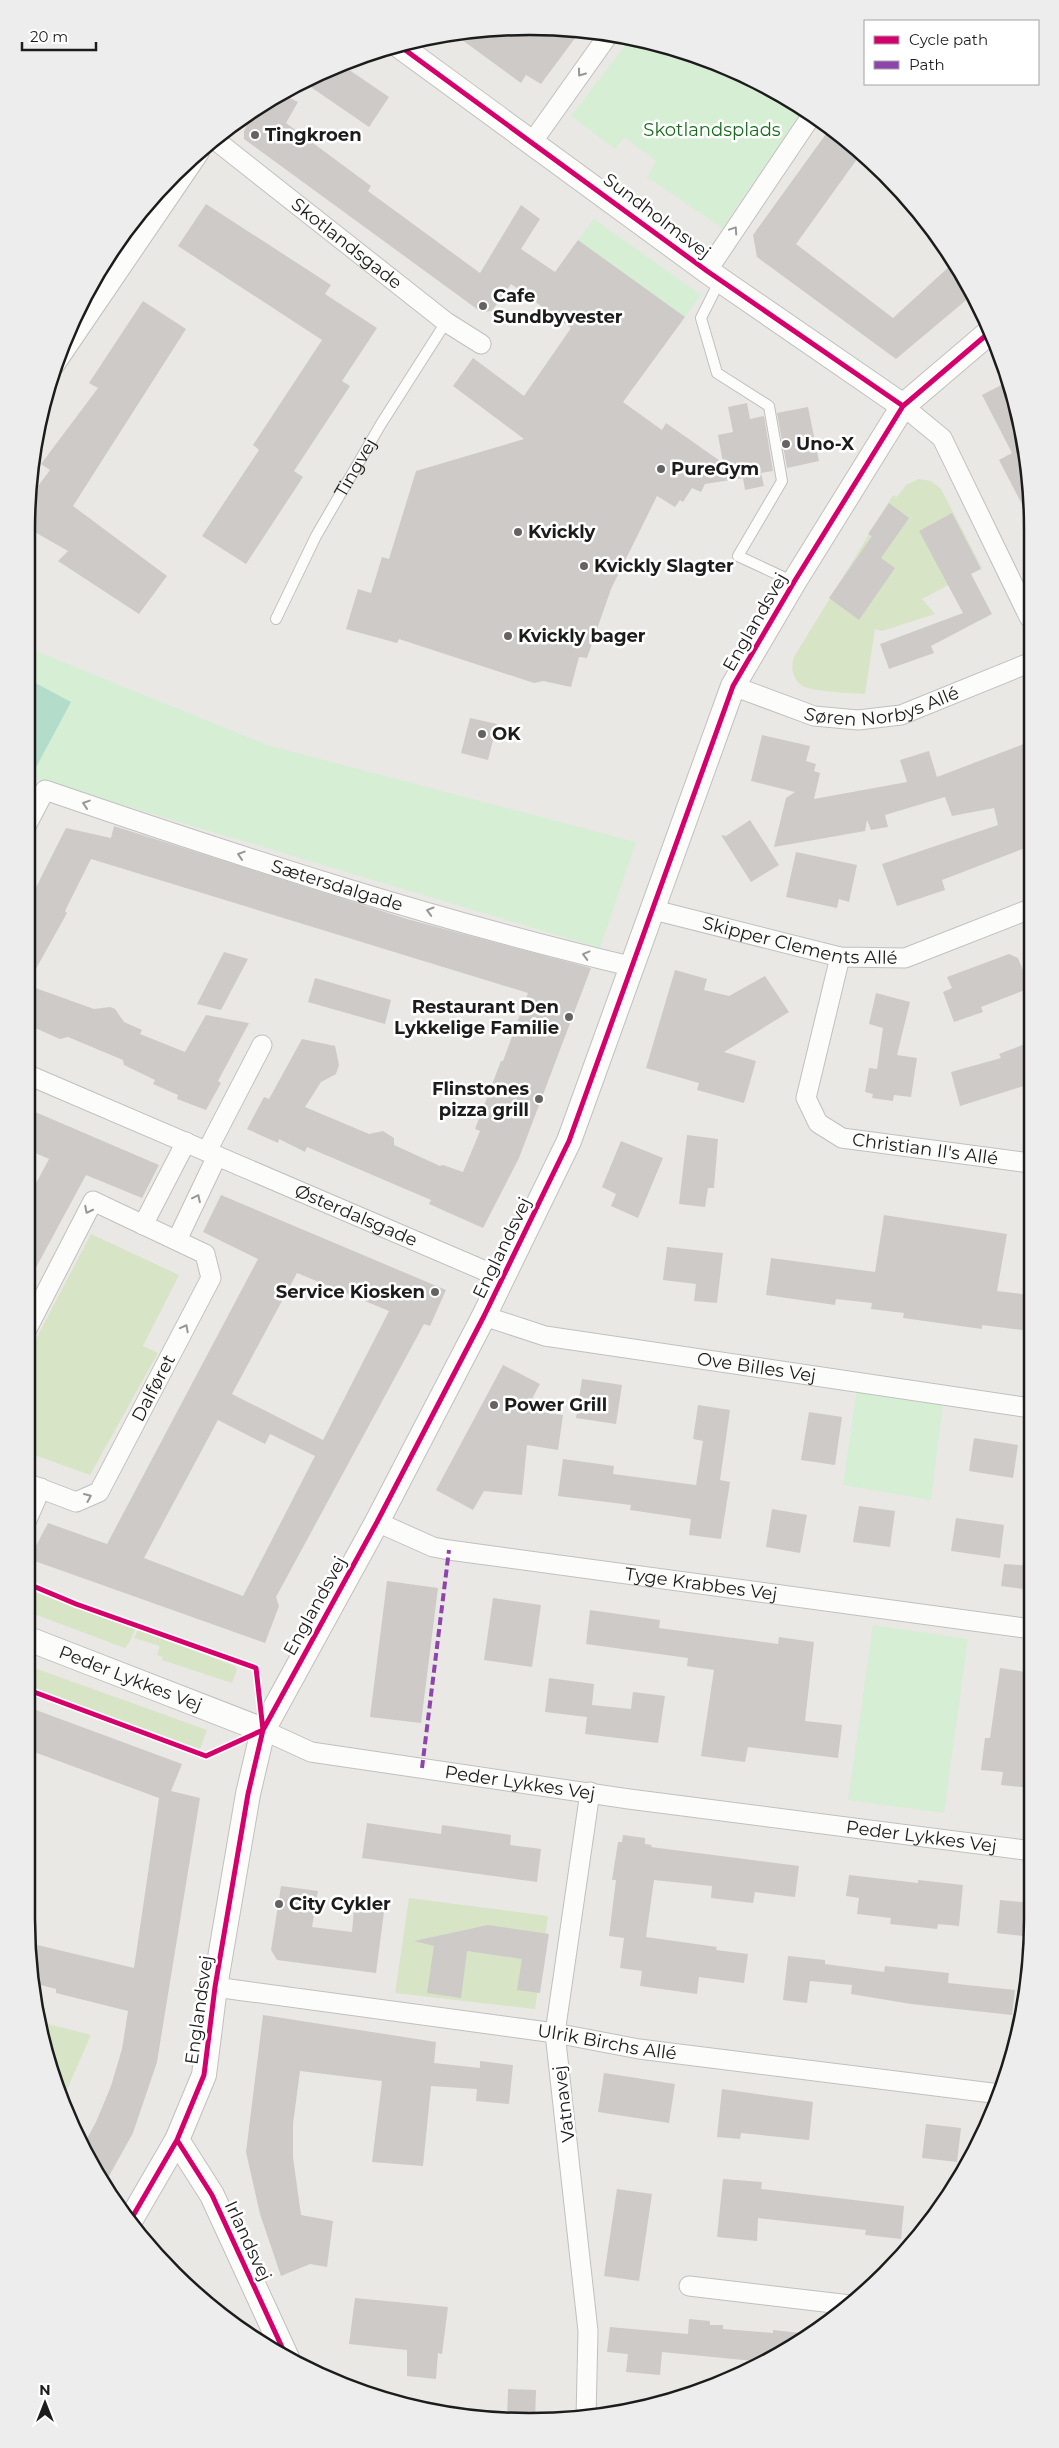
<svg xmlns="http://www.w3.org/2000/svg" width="1059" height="2448" viewBox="0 0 1059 2448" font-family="Montserrat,sans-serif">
<rect width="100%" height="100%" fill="#eae8e5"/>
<path fill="#d7e4c6" d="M919,479L931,481L941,489L982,568L922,599L935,614L882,631L875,629L865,694C851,693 818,692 805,687C793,682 790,668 794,657L893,495L897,497L906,485Z
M91,1234L179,1275L143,1346L158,1353L90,1475L26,1452V1358Z
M26,1589L135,1629L129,1643L125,1648L26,1611Z
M138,1630L235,1666L237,1670L232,1683L162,1660L163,1657L157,1655L160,1646L134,1638Z
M29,1666L207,1730L200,1749L26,1685V1671Z
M409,1898L548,1916L535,2009L395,1993Z
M37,2021L91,2035L62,2101L53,2081Z"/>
<path fill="#d5eed4" d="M630,39L692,53L752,78L803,110L722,228L647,177L656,161L624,137L615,149L571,116Z
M594,219L701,295L685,317L578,240Z
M26,647L267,745L636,842L600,948L26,776Z
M857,1389L943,1404L931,1500L843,1485Z
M873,1625L968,1639L944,1813L848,1800Z
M183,2283L198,2285L208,2304Z"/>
<path fill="#b4dccb" d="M26,678L71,702L34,771L26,767Z"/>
<path fill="#cdcac8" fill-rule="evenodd" d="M497,27L505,28L515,35L521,28L581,30L541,84L526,75L521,83L454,34Z
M342,65L389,97L369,127L302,81Z
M281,94L298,102L286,123L371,186L368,191L480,273L521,205L540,219L521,249L555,272L578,240L685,317L623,402L662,430L666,423L723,463L718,435L733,432L728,407L747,403L750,419L764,416L773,471L761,473L764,486L745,490L743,478L705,484L701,492L692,488L683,502L680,500L675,507L657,496L611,589L587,658L579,657L571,687L543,681L534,683L399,639L397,643L346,629L358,589L371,593L382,557L389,559L416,471L524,439L453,386L473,358L524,396L571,328L511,284L492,311L481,312L244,139V131L255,110Z
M831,127L860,155L796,244L893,318L952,264L971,296L896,359L757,257L753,235Z
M206,204L331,285L325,294L377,328L342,381L350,386L294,471L303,477L246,564L202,536L259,450L253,445L322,340L178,246Z
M143,301L186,329L73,506L167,576L139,614L58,561L68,551L26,527L29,498L50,470L41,464L98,388L89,383Z
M1007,382L1028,464L1029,518L999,460L1012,453L982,395Z
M808,407L819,461L787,468L777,413Z
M889,503L909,518L881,558L895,568L859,620L829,598L872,536L868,534Z
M952,513L981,569L971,574L992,614L931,646L934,653L889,669L880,644L963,613L919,531Z
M470,718L497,724L488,760L461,753Z
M762,735L810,746L806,761L816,764L814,771L820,773L814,799L907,782L900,760L929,751L937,777L1029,742L1030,846L942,880L945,890L897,906L882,864L998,825L994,808L952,816L945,797L885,815L888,827L871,830L867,820L865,831L774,847L786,798L795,792L751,781Z
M750,820L779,865L751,882L721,835L726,836Z
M114,826L407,919L591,968L519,1158L483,1228L429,1204L431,1200L307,1147L305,1152L279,1139L278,1143L247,1129L264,1097L269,1099L302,1039L335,1046L339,1065L336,1074L321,1082L305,1107L369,1134L383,1131L394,1138V1145L440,1166L443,1165L463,1172L480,1131L475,1129L501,1061H503L528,993L91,859L65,911L67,913L27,985L94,1009L110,1007L115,1009L124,1022L142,1030L140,1034L185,1052L206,1015L249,1023L218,1081L221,1083L206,1110L177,1099L178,1095L153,1084L155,1080L124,1065L123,1060L68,1037L60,1039L26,1024V907L66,828L111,838Z
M796,852L857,865L849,902L839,899L837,908L786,897Z
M224,952L248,959L221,1010L197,1004Z
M1009,954L1018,958L1030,988L981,1007L983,1012L954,1022L943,992L952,988L947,977Z
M675,970L707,979L704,990L729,996L765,976L789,1012L724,1052L756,1061L744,1103L697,1090L699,1083L646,1068Z
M315,978L391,1000L385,1024L308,1002Z
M876,993L910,1002L897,1055L917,1058L911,1097L894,1095L893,1101L872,1098L873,1094L865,1092L869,1068L877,1069L883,1028L869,1024Z
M1030,1042V1084L960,1106L951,1072L1001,1058L999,1054Z
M26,1108L159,1165L142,1198L86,1175L26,1286V1202L49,1159L26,1149Z
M687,1135L718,1139L714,1188H708L705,1207L679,1204Z
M621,1141L663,1158L638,1218L611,1206L616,1194L602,1187Z
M221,1195L446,1290L430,1326L424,1324L276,1597L279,1606L265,1643L29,1559L48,1523L107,1544L258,1259L203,1232ZM297,1273L389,1311L323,1440L232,1394ZM218,1420L265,1444L270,1434L315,1456L243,1596L144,1558Z
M884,1215L1007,1234L997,1291L1031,1295V1331L982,1325V1329L903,1318L904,1313L871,1309L872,1303L836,1299L835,1305L766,1295L771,1258L875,1272Z
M667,1247L723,1253L717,1303L694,1301L696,1284L663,1280Z
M503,1365L540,1384L526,1410L563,1415L558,1450L527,1445L522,1495L484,1491L473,1510L436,1490Z
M582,1379L622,1385L616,1424L576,1418Z
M698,1405L730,1410L720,1480L730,1482L721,1539L689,1535L691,1519L630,1510L631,1505L558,1496L563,1459L614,1466L613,1474L696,1485L703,1441L693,1439Z
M809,1412L842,1417L835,1465L801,1460Z
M974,1438L1018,1445L1013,1478L969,1471Z
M859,1506L895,1511L890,1547L853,1542Z
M772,1509L807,1515L800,1553L766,1547Z
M956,1518L1004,1525L1000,1558L951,1551Z
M1004,1564L1032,1566L1030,1590L1001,1586Z
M387,1581L438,1588L421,1723L370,1717Z
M493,1598L541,1605L532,1667L484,1660Z
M590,1610L660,1620L659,1628L778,1644L779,1637L814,1642L805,1721L842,1725L838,1758L748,1747L745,1762L701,1756L714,1670L687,1666L688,1658L586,1644Z
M1000,1668L1032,1673V1788L1001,1785L1003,1772L981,1770L985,1738H990Z
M549,1678L594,1684L592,1705L631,1709L633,1692L665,1696L658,1743L585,1734L587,1717L545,1712Z
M36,1710L182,1764L171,1791L200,1798L157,2062L133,2133L104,2185L94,2170L83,2146L96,2122L111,2086L122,2049L128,2011L56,1993V1989L33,1983L29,1943L134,1968L159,1798L26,1749V1728L30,1718L33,1719Z
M367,1823L441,1834L442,1825L511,1835L510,1845L541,1849L537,1882L362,1858Z
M623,1835L645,1838V1844L652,1845L651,1847L799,1866L795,1897L755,1892L753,1903L711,1898L712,1886L654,1880L646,1937L717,1947L716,1950L748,1954L744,1983L699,1977L697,1994L640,1986L642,1971L620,1968L624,1938L609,1936L616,1880H612L618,1842H622Z
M849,1875L918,1883V1880L963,1885L959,1926L938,1924L937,1929L890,1924L891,1918L857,1914L859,1898L846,1896Z
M281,1886L318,1891L312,1927L352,1932L354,1909L384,1912L376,1973L277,1960L271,1950Z
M1000,1900L1033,1903L1031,1937L997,1933Z
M488,1925L549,1934L540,1993L517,1990L522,1959L467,1951L461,1998L427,1993L434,1946L414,1941Z
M788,1956L825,1960V1964L884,1972L885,1966L949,1973L948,1983L1015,1990L1012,2015L911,2004L851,1994L852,1985L810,1981L807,2003L783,2000Z
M263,2015L436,2042L434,2063L480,2068V2061L513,2065L509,2104L476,2101L477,2089L431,2086L423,2166L372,2162L382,2081L300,2071L293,2124V2157L301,2215L333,2221L327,2267L310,2264L281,2276L260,2214L246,2152Z
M604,2073L675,2084L669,2123L598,2112Z
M722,2089L813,2102L809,2140L741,2133L740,2139L717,2137Z
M926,2124L961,2128L957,2162L922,2158Z
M723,2179L762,2182L761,2189L904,2206L901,2239L865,2235L866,2230L758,2218L757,2241L717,2237Z
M617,2189L652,2194L639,2281L604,2276Z
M355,2298L448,2307L442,2354L438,2353L436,2379L407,2376V2350L349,2344Z
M689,2319L710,2321V2325H723V2329L773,2333V2330L810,2334L781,2354L764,2362L662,2352L660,2375L626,2372L628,2354L607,2352L610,2327L688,2334Z
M508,2389L536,2390L535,2421L507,2420Z"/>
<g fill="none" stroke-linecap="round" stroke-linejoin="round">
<defs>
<g id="service">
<path d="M720,280L701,318L717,373L769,406L782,481L738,556L794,582"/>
<path id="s1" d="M276,619L316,536L381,424L446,322"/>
</g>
<g id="minor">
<path id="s2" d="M214,139L446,322L481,344"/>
<path d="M533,141L609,34"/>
<path d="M707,271L812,115"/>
<path d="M54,366L199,153"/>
<path d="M903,406L942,438L1029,617"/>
<path id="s3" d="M733,686L814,716L858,720L901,715L1029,663"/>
<path id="s4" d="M26,826L45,790C238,856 434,920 634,967"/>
<path id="s5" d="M654,910L840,957L905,958L1030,909"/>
<path id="s6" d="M840,957L806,1098L818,1123L842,1138L1030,1163"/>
<path id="s7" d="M26,1074L504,1279"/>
<path d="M207,1151L262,1045"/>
<path d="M143,1225L186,1142"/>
<path d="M177,1240L217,1156"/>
<path id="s8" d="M484,1316L545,1336L1031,1408"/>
<path id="s9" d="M26,1483L76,1502L99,1492L211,1278L205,1254L93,1201L26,1331"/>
<path d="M26,1522L41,1488"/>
<path id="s10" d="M377,1522L433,1547L449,1550L1032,1629"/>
<path id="s11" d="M263,1730L311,1752L629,1799L1033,1851"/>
<path id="s12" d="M215,1987L555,2033L639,2049L1000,2094"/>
<path d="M689,2286L850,2305"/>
<path d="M586,2418L588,2331L555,2033L590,1792"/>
</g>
<g id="tertiary">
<path d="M397,44L707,271L903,406"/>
<path id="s13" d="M26,1638L263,1730"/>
<path d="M177,2140L212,2195L287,2358"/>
<path d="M130,2221L177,2140L204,2075L215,1987L248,1794L263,1730L377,1522L484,1316L569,1141L733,686L794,582L903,406L991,331"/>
</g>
</defs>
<use href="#service" stroke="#c1c0bf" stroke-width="12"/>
<use href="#minor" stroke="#c1c0bf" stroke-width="21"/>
<use href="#tertiary" stroke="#c1c0bf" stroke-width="26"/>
<use href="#service" stroke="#fcfcfb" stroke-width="10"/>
<use href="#minor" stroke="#fcfcfb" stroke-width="19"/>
<use href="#tertiary" stroke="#fcfcfb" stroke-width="24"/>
<path stroke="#8e44ad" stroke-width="4" stroke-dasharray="8 4" stroke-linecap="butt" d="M26,1643L28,1639
M422,1768L449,1550"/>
<defs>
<path id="cycleway" d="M397,44L707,271L903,406
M26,1583L76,1604L256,1668L263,1730
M26,1689L206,1756L263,1730
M177,2140L212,2195L287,2358
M130,2221L177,2140L204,2075L215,1987L248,1794L263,1730L377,1522L484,1316L569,1141L733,686L794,582L903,406L991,331"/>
</defs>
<use href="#cycleway" stroke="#fff" stroke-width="8"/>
<use href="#cycleway" stroke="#d6006c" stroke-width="5"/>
</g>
<defs><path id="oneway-chevron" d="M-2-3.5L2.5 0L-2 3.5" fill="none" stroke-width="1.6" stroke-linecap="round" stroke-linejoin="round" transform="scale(1.25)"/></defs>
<g stroke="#979797">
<use href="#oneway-chevron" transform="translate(581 73) rotate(126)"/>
<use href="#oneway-chevron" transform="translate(734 230) rotate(-56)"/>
<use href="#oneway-chevron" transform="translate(86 804) rotate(-162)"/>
<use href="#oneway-chevron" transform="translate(241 855) rotate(-162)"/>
<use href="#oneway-chevron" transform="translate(430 911) rotate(-164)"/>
<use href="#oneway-chevron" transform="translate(586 955) rotate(-165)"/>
<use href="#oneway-chevron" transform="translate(197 1198) rotate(-64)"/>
<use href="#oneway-chevron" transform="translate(88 1210) rotate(117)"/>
<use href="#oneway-chevron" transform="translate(185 1328) rotate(-62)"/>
<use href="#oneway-chevron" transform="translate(88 1497) rotate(-24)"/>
</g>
<g fill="#646362" stroke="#fff" stroke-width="2">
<circle cx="255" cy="135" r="5"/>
<circle cx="483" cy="306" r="5"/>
<circle cx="786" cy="444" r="5"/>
<circle cx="661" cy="469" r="5"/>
<circle cx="518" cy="532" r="5"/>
<circle cx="584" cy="566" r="5"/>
<circle cx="508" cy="636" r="5"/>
<circle cx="482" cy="734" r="5"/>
<circle cx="569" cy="1017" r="5"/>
<circle cx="539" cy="1099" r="5"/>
<circle cx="435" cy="1292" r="5"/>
<circle cx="494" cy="1405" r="5"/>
<circle cx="279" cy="1904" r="5"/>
</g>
<g text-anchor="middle" stroke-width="5" stroke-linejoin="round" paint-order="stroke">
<g font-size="18" fill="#176d1c" stroke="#fff">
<text x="712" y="136">Skotlandsplads</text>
</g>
<g font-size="18" font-weight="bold" fill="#1c1c1c" stroke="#fff" text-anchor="start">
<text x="265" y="141">Tingkroen</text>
<text x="493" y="302">Cafe<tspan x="493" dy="21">Sundbyvester</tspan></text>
<text x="796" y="450">Uno-X</text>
<text x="671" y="475">PureGym</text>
<text x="528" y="538">Kvickly</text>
<text x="594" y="572">Kvickly Slagter</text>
<text x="518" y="642">Kvickly bager</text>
<text x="492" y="740">OK</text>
<text x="559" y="1013" text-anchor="end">Restaurant Den<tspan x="559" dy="21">Lykkelige Familie</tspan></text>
<text x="529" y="1095" text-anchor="end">Flinstones<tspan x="529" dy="21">pizza grill</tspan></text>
<text x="425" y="1298" text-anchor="end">Service Kiosken</text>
<text x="504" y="1411">Power Grill</text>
<text x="289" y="1910">City Cykler</text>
</g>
<g font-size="18" fill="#1c1c1c" stroke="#fff">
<text transform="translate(657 216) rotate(37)" y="6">Sundholmsvej</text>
<text dy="6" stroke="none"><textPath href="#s2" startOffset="169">Skotlandsgade</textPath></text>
<text dy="6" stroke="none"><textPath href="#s1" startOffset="171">Tingvej</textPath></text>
<text transform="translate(755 622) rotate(-60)" y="6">Englandsvej</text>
<text dy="6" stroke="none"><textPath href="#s3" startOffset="156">Søren Norbys Allé</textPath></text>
<text dy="6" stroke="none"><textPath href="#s4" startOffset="348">Sætersdalgade</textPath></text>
<text dy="6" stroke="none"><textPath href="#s5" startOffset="150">Skipper Clements Allé</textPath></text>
<text dy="6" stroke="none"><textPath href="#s6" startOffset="285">Christian II's Allé</textPath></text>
<text dy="6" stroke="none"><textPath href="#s7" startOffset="359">Østerdalsgade</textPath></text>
<text transform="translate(502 1248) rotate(-64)" y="6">Englandsvej</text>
<text dy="6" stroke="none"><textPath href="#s8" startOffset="278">Ove Billes Vej</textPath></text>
<text dy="6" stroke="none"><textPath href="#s9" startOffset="196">Dalføret</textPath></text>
<text dy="6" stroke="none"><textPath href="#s10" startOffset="332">Tyge Krabbes Vej</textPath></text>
<text transform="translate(315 1606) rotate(-61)" y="6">Englandsvej</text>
<text dy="6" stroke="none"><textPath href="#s13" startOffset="112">Peder Lykkes Vej</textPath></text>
<text dy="6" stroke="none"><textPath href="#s11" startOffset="264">Peder Lykkes Vej</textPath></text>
<text dy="6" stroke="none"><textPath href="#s11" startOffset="669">Peder Lykkes Vej</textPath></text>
<text transform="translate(199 2010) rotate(-82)" y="6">Englandsvej</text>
<text dy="6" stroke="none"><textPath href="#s12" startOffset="396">Ulrik Birchs Allé</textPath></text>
<text transform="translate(564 2104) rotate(-97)" y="6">Vatnavej</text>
<text transform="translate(248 2241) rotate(65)" y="6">Irlandsvej</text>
</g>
</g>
<path d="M0 0H1059V2448H0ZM529 35H530A494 494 0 0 1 1024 529V1919A494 494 0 0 1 530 2413H529A494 494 0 0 1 35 1919V529A494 494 0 0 1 529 35Z" fill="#ededed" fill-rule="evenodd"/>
<path fill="none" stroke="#1c1c1c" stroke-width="2.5" d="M529 35H530A494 494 0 0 1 1024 529V1919A494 494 0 0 1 530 2413H529A494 494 0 0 1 35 1919V529A494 494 0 0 1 529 35Z"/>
<rect x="864" y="20" width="175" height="65" fill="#ffffff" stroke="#a4a4a4"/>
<rect x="874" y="36" width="25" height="8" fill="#d6006c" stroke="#a4a4a4"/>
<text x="909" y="45" font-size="15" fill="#1c1c1c">Cycle path</text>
<rect x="874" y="61" width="25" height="8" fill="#8e44ad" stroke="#a4a4a4"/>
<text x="909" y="70" font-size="15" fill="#1c1c1c">Path</text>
<g transform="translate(45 2403)" stroke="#ffffff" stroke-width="4" paint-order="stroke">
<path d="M0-4L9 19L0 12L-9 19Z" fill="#1c1c1c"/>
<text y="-8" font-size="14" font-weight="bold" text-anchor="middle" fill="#1c1c1c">N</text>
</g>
<path d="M22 42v8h74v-8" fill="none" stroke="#1c1c1c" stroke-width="2.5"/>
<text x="30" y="42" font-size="15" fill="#1c1c1c" stroke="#ffffff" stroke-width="4" paint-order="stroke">20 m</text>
</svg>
